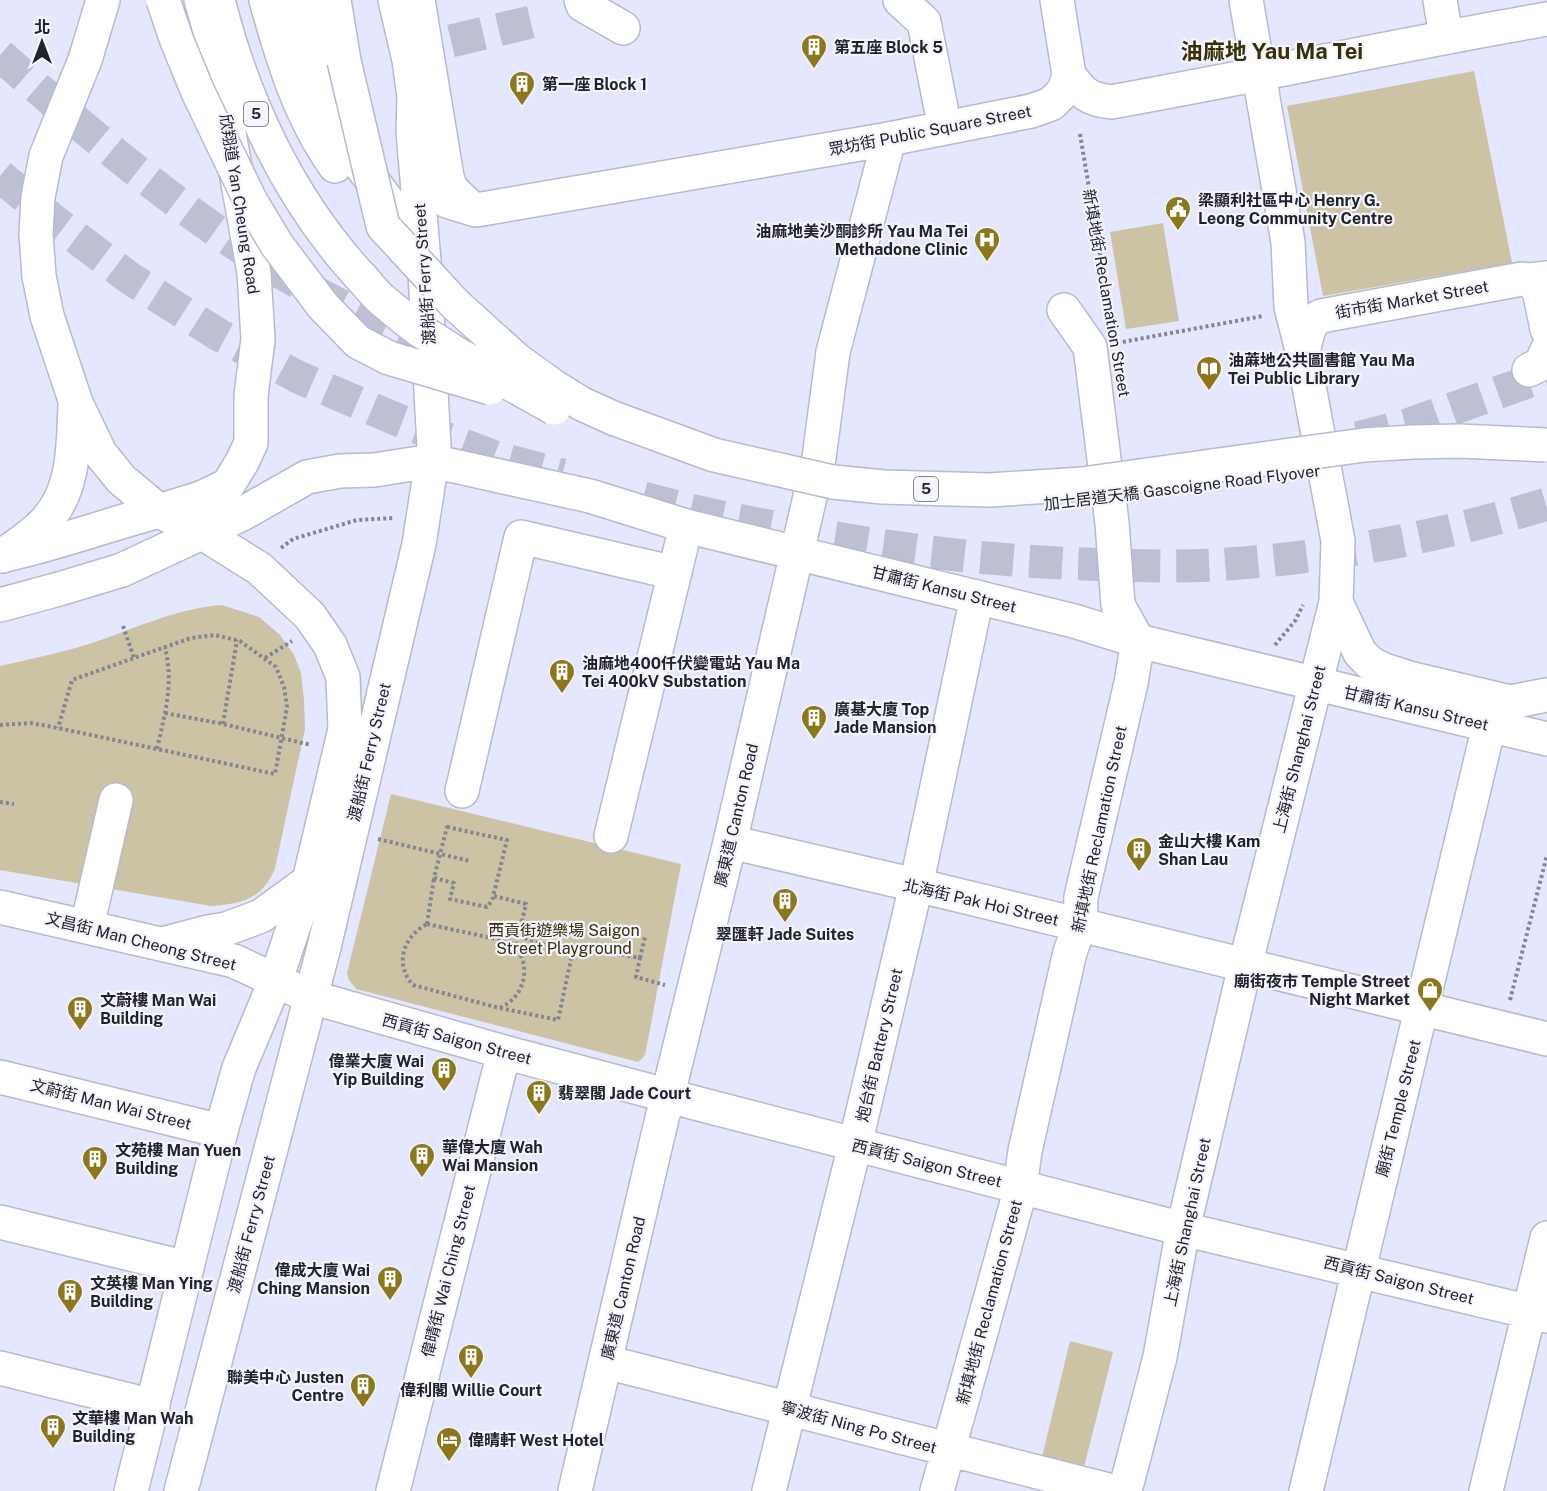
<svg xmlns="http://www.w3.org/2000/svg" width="1547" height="1491" viewBox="0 0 1547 1491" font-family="'Public Sans','Noto Sans TC',sans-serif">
<rect width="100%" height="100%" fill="#e4e7fd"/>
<path fill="#ccc3a4" d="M1474,71L1512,263L1323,296L1287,106Z
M1163,223L1179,321L1126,329L1110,232Z
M222,605L259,617L280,635L294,655L301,673L304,700L305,729L275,868C263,899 242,904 211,906L0,870V666C30,659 60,653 89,644C132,630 176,608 222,605Z
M391,794L681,864L647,1045L645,1055L638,1062L356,989L349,980L347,973Z
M1070,1341L1113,1352L1084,1467L1042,1457Z"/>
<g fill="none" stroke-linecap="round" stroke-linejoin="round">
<path stroke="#bdc0d3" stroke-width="33" stroke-dasharray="33 16" stroke-linecap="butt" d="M451,41L535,21"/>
<path stroke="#bdc0d3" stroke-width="33" stroke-dasharray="33 16" stroke-linecap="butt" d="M0,55C70,117 141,178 218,232C286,280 361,318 437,351
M0,176L53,220L131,279L219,335L298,377L398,420L495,457L562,475
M1358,438L1407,425L1547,375
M643,498C701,514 760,525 819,535C917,553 1016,563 1116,565C1153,566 1190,567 1227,564C1335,557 1443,536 1547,504"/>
<defs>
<path id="minor" d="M418,0L447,177L451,189L467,204
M581,0L583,5L623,28
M900,0L924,22L941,108
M1440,0L1446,37
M1069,75C1083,94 1088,99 1111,102C1257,76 1401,44 1547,19
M415,154L427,180L447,201L476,210L889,139
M1530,280L1539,290L1547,329
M1303,354C1306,340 1307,322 1321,316L1522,279L1530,280L1547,278
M1529,370L1541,364L1547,350
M0,556C54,545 106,525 159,511
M1336,602L1360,653L1370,663L1384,670L1409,678L1510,702L1547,695
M462,791L521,537L675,573
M611,836L686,526
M730,842L941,891L1547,1039
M0,907L234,961L311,997L504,1052L703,1105L1183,1229L1547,1316
M87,927L116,800
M0,1077L221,1131
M0,1222L187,1268
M606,1362L1112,1491
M0,1368L153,1406
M393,1491L504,1052
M769,1491L855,1145L916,886L977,597
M937,1491L1019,1195L1025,1151L1070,952L1080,925L1081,897L1131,683L1138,641L1118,605L1112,523L1090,347L1064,310
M1306,1491L1489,726
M1486,1491L1547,1238"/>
<path id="major" d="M159,511L201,498L228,485L242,462L251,443V396L258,339L254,273L212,38L201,0
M0,605L59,589L122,570L242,514L307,477L340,471L374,470L432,461L590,496L686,526L1074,621L1138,641L1547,739
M163,944L208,932L226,929L261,916L309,881
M131,1491L221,1131L239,1068L275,982L309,881L345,729L343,677L330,645L310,616L260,569L201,532
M181,1491L324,947L419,544L432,461L434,446L432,410L425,273L413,131L414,97L409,60L395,0
M575,1491L658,1135L730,842L819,458L833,352L889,139L1031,111L1051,104L1064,91L1069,75L1057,0
M1125,1491L1160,1357L1183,1229L1245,966L1336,602L1338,541L1303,354L1291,307L1288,242L1246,0"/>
<path id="highway" d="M103,0L85,60L46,156L38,197L36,234L39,276L47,316L76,403L100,453L121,479L159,511L201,532
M218,0C243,100 288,197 358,274C366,282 373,292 382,300C394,310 406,320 418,329
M266,0C282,58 300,117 335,166
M300,0L339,137L422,246
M334,0L344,61
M2,556C17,545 33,535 46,521C75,489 73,446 75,406"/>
</defs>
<use href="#minor" stroke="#b7bacf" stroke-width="36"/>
<use href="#major" stroke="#b7bacf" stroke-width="36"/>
<use href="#highway" stroke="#b7bacf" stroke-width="36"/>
<path stroke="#838594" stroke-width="4" stroke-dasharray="3 3" stroke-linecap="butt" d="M1080,134L1112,325
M1117,343L1263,316
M281,548L293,539L357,520L393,518
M123,626L134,658
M1275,645L1295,621L1303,605
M265,658L292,641
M165,713L223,724L311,745
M223,724L237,640
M0,725L31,723L58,728L275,774L287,707L284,687L276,667L240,641L215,635L191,638L72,680L58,728
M157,749C165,713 174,684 165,647
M0,802L14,804
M447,827L507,840L492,901L487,907L450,899L454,883L434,878Z
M378,839L470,861
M494,896L526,904L516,947
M427,924L510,942C534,961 526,998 499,1008L413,985C394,964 403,937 427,924Z
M427,924L434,878
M519,936L573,955
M640,958L645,937
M1510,1000L1547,855
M500,1008L558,1020L573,950L592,949L640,958L636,977L665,985"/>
<use href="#minor" stroke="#fff" stroke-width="33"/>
<use href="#major" stroke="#fff" stroke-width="33"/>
<use href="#highway" stroke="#fff" stroke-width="33"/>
<defs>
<path id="highway-bridge" d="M163,0L177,41L198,92L250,200L277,245L323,306L358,342L389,358L490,388
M344,61L383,226L455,304L517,360L553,386L582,404L613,418L714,455L833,482L883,487L989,490L1082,484L1364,445L1413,442L1459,441L1547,445
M418,329L457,354L554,408"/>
</defs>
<use href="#highway-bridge" stroke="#b7bacf" stroke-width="36" stroke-linecap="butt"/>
<use href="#highway-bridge" stroke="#fff" stroke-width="33"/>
</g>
<defs>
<symbol id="building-pin" viewBox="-11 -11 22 30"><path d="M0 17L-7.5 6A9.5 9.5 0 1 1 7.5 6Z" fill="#8d771b" stroke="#f4f5fe"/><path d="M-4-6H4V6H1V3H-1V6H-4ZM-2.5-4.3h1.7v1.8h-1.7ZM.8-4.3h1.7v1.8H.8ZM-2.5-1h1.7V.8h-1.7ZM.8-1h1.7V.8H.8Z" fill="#fff"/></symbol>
<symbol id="civic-pin" viewBox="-11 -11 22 30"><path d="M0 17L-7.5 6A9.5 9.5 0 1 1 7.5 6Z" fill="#8d771b" stroke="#f4f5fe"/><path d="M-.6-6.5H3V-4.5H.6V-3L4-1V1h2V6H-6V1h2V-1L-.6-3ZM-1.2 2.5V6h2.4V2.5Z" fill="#fff"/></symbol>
<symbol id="hospital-pin" viewBox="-11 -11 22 30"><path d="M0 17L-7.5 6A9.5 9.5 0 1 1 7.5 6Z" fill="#8d771b" stroke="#f4f5fe"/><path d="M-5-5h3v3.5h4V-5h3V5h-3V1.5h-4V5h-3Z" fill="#fff"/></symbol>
<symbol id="library-pin" viewBox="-11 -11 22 30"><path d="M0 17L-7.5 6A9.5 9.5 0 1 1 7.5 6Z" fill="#8d771b" stroke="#f4f5fe"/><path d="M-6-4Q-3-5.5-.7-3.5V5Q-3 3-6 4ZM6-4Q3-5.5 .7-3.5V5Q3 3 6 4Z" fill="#fff"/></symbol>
<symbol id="shop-pin" viewBox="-11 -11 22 30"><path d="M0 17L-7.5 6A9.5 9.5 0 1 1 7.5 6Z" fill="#8d771b" stroke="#f4f5fe"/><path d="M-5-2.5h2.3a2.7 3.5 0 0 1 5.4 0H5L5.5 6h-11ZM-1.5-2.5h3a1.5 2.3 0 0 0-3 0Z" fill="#fff"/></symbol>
<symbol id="hotel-pin" viewBox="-11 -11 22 30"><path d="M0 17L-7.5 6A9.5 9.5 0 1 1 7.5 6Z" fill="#8d771b" stroke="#f4f5fe"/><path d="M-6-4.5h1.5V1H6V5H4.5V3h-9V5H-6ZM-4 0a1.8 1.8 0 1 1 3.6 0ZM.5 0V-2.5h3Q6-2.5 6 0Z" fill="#fff"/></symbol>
</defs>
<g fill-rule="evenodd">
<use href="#building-pin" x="799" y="32" width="30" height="40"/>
<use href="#building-pin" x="507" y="69" width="30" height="40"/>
<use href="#civic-pin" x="1163" y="194" width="30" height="40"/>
<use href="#hospital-pin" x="972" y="225" width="30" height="40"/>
<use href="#library-pin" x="1194" y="354" width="30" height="40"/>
<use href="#building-pin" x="547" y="657" width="30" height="40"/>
<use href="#building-pin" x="799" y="703" width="30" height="40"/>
<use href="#building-pin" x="1124" y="835" width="30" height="40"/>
<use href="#building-pin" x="770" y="886" width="30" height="40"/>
<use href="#shop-pin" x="1415" y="975" width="30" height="40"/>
<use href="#building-pin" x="65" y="994" width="30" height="40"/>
<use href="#building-pin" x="429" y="1055" width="30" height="40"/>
<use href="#building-pin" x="524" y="1078" width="30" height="40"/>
<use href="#building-pin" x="407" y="1141" width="30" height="40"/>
<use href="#building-pin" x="80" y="1144" width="30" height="40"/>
<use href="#building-pin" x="375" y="1264" width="30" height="40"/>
<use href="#building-pin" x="55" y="1277" width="30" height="40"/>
<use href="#building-pin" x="456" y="1342" width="30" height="40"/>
<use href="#building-pin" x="348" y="1371" width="30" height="40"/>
<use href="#building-pin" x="38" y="1412" width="30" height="40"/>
<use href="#hotel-pin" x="434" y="1425" width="30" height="40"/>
</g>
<g text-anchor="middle" stroke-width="4.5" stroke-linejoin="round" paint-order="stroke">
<g fill="#f4f5fe" stroke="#60616a" stroke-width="1.5">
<rect x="244" y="102" width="24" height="24" rx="4.5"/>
<rect x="914" y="477" width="24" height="24" rx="4.5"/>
</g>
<g font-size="15" font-weight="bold" fill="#21222a">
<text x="256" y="119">5</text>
<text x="926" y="494">5</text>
</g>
<g font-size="16" font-weight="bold" fill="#21222a" stroke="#f4f5fe" text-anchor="start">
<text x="834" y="53">第五座 Block 5</text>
<text x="542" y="90">第一座 Block 1</text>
<text x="1198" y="206">梁顯利社區中心 Henry G.<tspan x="1198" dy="18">Leong Community Centre</tspan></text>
<text x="968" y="237" text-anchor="end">油麻地美沙酮診所 Yau Ma Tei<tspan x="968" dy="18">Methadone Clinic</tspan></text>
<text x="1228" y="366">油蔴地公共圖書館 Yau Ma<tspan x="1228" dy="18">Tei Public Library</tspan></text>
<text x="582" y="669">油麻地400仟伏變電站 Yau Ma<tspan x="582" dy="18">Tei 400kV Substation</tspan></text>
<text x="834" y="715">廣基大廈 Top<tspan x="834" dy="18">Jade Mansion</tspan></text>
<text x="1158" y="847">金山大樓 Kam<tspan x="1158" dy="18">Shan Lau</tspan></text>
<text x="785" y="940" text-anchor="middle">翠匯軒 Jade Suites</text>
<text x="1410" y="987" text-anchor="end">廟街夜市 Temple Street<tspan x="1410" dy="18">Night Market</tspan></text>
<text x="100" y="1006">文蔚樓 Man Wai<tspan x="100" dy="18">Building</tspan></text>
<text x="424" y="1067" text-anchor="end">偉業大廈 Wai<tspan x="424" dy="18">Yip Building</tspan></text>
<text x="558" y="1099">翡翠閣 Jade Court</text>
<text x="442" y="1153">華偉大廈 Wah<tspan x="442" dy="18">Wai Mansion</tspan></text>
<text x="115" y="1156">文苑樓 Man Yuen<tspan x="115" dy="18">Building</tspan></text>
<text x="370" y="1276" text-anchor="end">偉成大廈 Wai<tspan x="370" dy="18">Ching Mansion</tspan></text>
<text x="90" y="1289">文英樓 Man Ying<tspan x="90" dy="18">Building</tspan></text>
<text x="344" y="1383" text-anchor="end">聯美中心 Justen<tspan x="344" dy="18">Centre</tspan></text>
<text x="471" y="1396" text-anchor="middle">偉利閣 Willie Court</text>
<text x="72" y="1424">文華樓 Man Wah<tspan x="72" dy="18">Building</tspan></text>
<text x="468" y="1446">偉晴軒 West Hotel</text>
</g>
<g font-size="16" fill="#21222a" stroke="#f4f5fe">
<text transform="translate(930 130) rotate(-11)" y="6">眾坊街 Public Square Street</text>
<text transform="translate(240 204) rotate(81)" y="6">欣翔道 Yan Cheung Road</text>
<text transform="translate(424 274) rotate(-94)" y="6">渡船街 Ferry Street</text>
<text transform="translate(1107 293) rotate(80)" y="6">新填地街 Reclamation Street</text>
<text transform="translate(1412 299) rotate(-10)" y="6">街市街 Market Street</text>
<text transform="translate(1182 487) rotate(-7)" y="6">加士居道天橋 Gascoigne Road Flyover</text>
<text transform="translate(944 589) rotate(14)" y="6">甘肅街 Kansu Street</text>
<text transform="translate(1416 708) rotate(13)" y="6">甘肅街 Kansu Street</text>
<text transform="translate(1299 749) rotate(-76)" y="6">上海街 Shanghai Street</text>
<text transform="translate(369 752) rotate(-77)" y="6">渡船街 Ferry Street</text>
<text transform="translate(736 815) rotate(-77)" y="6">廣東道 Canton Road</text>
<text transform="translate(1099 829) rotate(-78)" y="6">新填地街 Reclamation Street</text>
<text transform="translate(981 902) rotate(13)" y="6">北海街 Pak Hoi Street</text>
<text transform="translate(141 941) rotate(14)" y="6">文昌街 Man Cheong Street</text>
<text transform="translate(457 1039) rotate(15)" y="6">西貢街 Saigon Street</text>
<text transform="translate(879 1045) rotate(-77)" y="6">炮台街 Battery Street</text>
<text transform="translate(111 1104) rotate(14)" y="6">文蔚街 Man Wai Street</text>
<text transform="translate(1398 1108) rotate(-76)" y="6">廟街 Temple Street</text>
<text transform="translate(927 1163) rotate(14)" y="6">西貢街 Saigon Street</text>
<text transform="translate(1187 1222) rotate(-78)" y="6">上海街 Shanghai Street</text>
<text transform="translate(251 1224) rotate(-75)" y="6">渡船街 Ferry Street</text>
<text transform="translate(448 1271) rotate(-76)" y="6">偉晴街 Wai Ching Street</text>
<text transform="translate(1399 1280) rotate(14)" y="6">西貢街 Saigon Street</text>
<text transform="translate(623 1288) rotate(-77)" y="6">廣東道 Canton Road</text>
<text transform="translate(989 1302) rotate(-75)" y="6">新填地街 Reclamation Street</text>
<text transform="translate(859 1427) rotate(15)" y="6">寧波街 Ning Po Street</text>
</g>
<g font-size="16" fill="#382e09" stroke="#f4f5fe">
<text x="564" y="936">西貢街遊樂場 Saigon<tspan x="564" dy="18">Street Playground</tspan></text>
</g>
<g font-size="22" font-weight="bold" fill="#392f03" stroke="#f4f5fe">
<text x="1272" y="59">油麻地 Yau Ma Tei</text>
</g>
</g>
<g transform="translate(42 42)" stroke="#f4f5fe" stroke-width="4.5" paint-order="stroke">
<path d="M0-4.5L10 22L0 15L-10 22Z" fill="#21222a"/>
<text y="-9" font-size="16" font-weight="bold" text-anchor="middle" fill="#21222a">北</text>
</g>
</svg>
